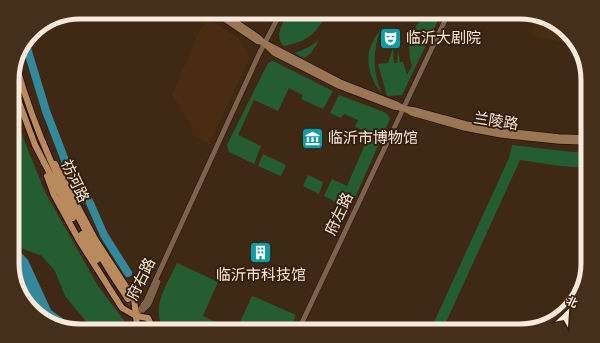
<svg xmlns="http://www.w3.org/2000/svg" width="600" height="343" viewBox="0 0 600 343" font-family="'Titillium Web','Noto Sans SC',sans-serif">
<rect width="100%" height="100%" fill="#402914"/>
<path fill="#492c11" d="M538,17L554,21L577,42L578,46L531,35Z
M208,18L240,40L250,57L209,144L192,135L193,128L172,95L198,34Z"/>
<path fill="#245d32" d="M288,12H327C317,34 307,42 283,46C274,34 283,24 288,12Z
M427,12H442L402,95L387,96L378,64L388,63L393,48L394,63H397L398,50L400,62H403L407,75L412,66C405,44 412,29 427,12Z
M380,31C372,54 373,72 382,94C379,91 377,87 375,84C365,65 366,47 380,31Z
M319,40L311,53L304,58L295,53L309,47Z
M273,61L333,91L323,109L301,99L303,95L289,88L278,111L254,100L238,135L261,146L254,164L229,152L227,145L268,63Z
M339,95L384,112L388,115L390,119L353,202C344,209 333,200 324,196L332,179L347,186L370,133L355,127L358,120L344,114L341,118L330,113Z
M13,113L45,192L98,286L132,331H94L65,296L55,271L42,256L13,245Z
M512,145L572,152H588V168L560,166L520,160L442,331H430L509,158Z
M263,154L286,165L281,176L258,166Z
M308,175L323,182L319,194L303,186Z
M177,263L218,282L203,316L234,331H165C149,309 167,285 177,263Z
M252,296L296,315L289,331H236Z"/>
<path fill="#34889c" d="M13,244L28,260L51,310L76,328L88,331H80L46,322L24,301L13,272Z"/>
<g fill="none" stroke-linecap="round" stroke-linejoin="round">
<path stroke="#34889c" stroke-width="8" d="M26,45L46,111L66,163L90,203L104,235L128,273"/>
<path stroke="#5c4632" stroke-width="6" stroke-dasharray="6 3" stroke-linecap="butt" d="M128,299L150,331"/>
<defs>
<path id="tertiary" d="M143,310L149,304L158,282
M136,316L146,301L260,52L281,12
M298,331L449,12"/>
<path id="secondary" d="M214,12L257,41L265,43L340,82L396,104L412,113L465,128L502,135L559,141L588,142
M221,12L258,37L274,53L339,86L394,107L414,110L466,124L502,131L559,137L588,138"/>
<path id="primary" d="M16,65C40,149 79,227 128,299
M13,86L35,145L73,218
M55,164L95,239L134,299L137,325L141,331
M47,176L54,195L80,242L122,308L136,316L148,318L154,331
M82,234L97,260"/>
</defs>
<use href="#tertiary" stroke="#261100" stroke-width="6"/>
<use href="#secondary" stroke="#261100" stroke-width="7"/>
<use href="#primary" stroke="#261100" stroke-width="8"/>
<use href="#tertiary" stroke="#7d624c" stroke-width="5"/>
<use href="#secondary" stroke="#9b7655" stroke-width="5.5"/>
<use href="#primary" stroke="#b98a5d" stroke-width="6"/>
</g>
<defs>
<symbol id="theatre-square" viewBox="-11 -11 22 22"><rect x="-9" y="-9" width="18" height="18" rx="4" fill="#0f9aa8" stroke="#351f09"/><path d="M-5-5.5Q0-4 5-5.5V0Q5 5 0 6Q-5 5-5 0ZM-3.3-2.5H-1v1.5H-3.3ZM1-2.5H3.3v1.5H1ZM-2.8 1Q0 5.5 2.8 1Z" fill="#fff"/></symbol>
<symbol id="museum-square" viewBox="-11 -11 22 22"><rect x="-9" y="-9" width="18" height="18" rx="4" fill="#0f9aa8" stroke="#351f09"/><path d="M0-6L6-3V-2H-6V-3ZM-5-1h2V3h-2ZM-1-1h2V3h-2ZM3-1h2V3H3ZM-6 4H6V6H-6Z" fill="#fff"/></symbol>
<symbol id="building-square" viewBox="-11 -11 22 22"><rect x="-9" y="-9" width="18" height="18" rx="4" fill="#0f9aa8" stroke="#351f09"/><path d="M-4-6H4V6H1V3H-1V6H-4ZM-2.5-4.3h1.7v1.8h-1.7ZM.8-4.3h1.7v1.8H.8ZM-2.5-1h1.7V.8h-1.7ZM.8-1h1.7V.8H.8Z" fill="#fff"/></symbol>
</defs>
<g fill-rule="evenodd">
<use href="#theatre-square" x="378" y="26" width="25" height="25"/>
<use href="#museum-square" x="300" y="126" width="25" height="25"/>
<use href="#building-square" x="248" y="240" width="25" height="25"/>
</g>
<g text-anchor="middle" stroke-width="4" stroke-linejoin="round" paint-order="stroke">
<g font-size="15" fill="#f8e9dc" stroke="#351f09" text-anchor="start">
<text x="406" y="43">临沂大剧院</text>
<text x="328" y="143">临沂市博物馆</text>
<text x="261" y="280" text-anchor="middle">临沂市科技馆</text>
</g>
<g font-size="15" fill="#f8e9dc" stroke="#351f09">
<text transform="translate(496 121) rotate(9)" y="5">兰陵路</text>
<text transform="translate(75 181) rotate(65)" y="5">祊河路</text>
<text transform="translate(339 214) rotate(-65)" y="5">府左路</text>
<text transform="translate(141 279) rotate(-64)" y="5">府右路</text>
</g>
</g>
<path d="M0 0H600V343H0ZM80 19H520A61 61 0 0 1 581 80V263A61 61 0 0 1 520 324H80A61 61 0 0 1 19 263V80A61 61 0 0 1 80 19Z" fill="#452f1a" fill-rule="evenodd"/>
<path fill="none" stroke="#f8e9dc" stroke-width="5" d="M80 19H520A61 61 0 0 1 581 80V263A61 61 0 0 1 520 324H80A61 61 0 0 1 19 263V80A61 61 0 0 1 80 19Z"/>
<g transform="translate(568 311) rotate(25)" stroke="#351f09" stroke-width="3" paint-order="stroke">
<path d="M0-3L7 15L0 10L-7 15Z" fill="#f8e9dc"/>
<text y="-6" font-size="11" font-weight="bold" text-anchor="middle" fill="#f8e9dc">北</text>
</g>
</svg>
